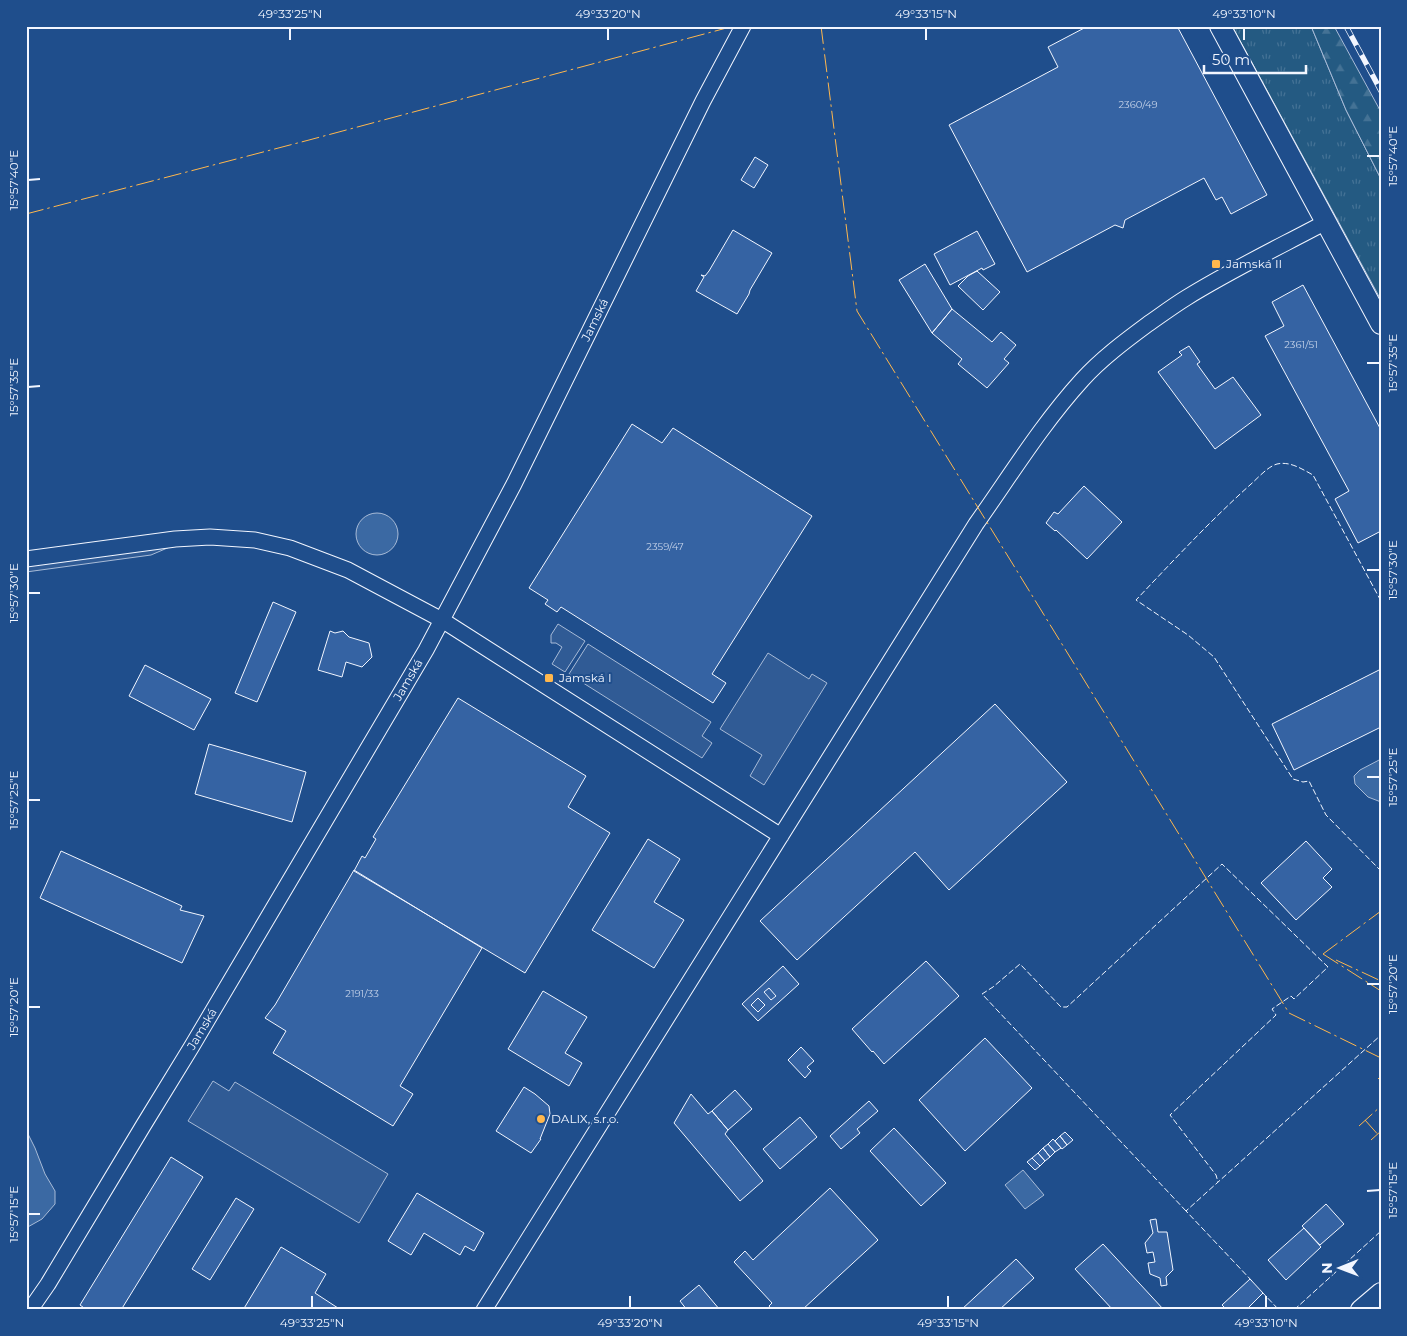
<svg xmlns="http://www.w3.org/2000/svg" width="1407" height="1336" viewBox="0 0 1407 1336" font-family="Montserrat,sans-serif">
<defs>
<pattern id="grass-tufts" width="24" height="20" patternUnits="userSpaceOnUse" patternTransform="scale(1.25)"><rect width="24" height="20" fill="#245a82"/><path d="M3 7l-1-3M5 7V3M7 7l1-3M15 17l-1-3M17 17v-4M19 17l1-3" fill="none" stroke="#447295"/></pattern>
<pattern id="forest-firs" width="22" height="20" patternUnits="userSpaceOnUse" patternTransform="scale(1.25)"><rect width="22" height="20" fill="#245a82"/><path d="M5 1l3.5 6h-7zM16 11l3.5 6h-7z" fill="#447295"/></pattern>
</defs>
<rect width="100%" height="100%" fill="#1f4e8c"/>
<path fill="url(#grass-tufts)" stroke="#a8bbd7" d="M1232,26H1311L1346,110L1381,179V300Z"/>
<path fill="url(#forest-firs)" stroke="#a8bbd7" d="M1311,26H1334L1381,112V179L1346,110Z"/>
<path fill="#305b95" stroke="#a8bbd7" d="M172,546L151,555L26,572V566Z
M558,624L585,641L565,672L552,664L562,647L556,643H551V635Z
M588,644L711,722L702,736L712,743L702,758L569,674Z
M768,653L809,679L812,674L827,683L764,785L750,776L762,755L720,729Z
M213,1081L229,1091L235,1082L388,1174L359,1223L188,1121Z"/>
<path fill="#3b69a3" stroke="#a8bbd7" d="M356 534a21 21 0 1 1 42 0a21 21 0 1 1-42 0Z
M1381,759V802L1368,797L1355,784L1354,776L1360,770Z
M26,1130L35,1148L45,1174L55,1191V1204L42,1219L26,1228Z
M1023,1170L1044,1195L1025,1209L1005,1185Z"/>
<path fill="#3563a3" stroke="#f2f6ff" d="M1088,26H1177L1267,195L1231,214L1222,197L1216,200L1204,178L1125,220L1123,228L1115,225L1027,272L949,125L1058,67L1048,47Z
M755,157L768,165L754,188L741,180Z
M733,230L772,253L750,290L749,294L737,314L696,291L704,277L701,275L705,276L709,271Z
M977,231L995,264L983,270L982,268L950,285L934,254Z
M925,264L952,309L932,333L899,280Z
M977,271L1000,292L983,310L958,286L968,276Z
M1303,285L1381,430V531L1358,543L1335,499L1349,491L1265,336L1284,326L1272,302Z
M952,309L992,342L1001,332L1016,345L1004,359L1009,363L987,388L958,364L962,359L932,333Z
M1189,346L1200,362L1197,364L1215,389L1233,377L1261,415L1215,449L1158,372L1182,355L1179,352Z
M632,424L662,443L673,428L812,516L712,674L726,683L713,703L561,607L557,612L545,604L548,600L529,588Z
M1084,486L1122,522L1087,559L1056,530L1055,531L1046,523L1054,512L1058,514Z
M273,602L296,612L257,702L235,693Z
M330,631L335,633L343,631L349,637L369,643L372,657L362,667L346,662L342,677L318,670Z
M145,665L211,699L194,730L129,696Z
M1381,669V727L1294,770L1272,724Z
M458,698L586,776L568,807L610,833L525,973L354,871L362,856L365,858L376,839L373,837Z
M995,704L1067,782L949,890L915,852L797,960L760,921Z
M209,744L306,772L292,822L195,794Z
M648,839L680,859L654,902L684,920L654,968L592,930Z
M1306,841L1332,869L1323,878L1332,887L1296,920L1261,883Z
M61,851L182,906L180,910L204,916L182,963L40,898Z
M354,870L482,948L400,1086L413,1094L393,1126L273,1053L286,1031L265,1018L275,1005Z
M926,961L959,996L884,1064L873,1051L872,1052L852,1029Z
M783,966L799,984L758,1021L742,1004Z
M769,988L776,996L771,1000L764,992Z
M543,991L587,1017L565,1053L582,1063L569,1086L508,1049Z
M758,998L765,1005L758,1012L751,1005Z
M985,1038L1032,1088L965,1151L919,1100Z
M801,1047L814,1061L807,1067L811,1071L805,1078L788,1060Z
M524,1087L535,1094L549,1106L550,1114L540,1139H541L531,1153L496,1131Z
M735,1090L752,1109L728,1130L712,1111Z
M691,1094L708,1114L712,1111L728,1130L725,1134L763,1181L740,1201L674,1123Z
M869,1101L878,1111L857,1129L860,1133L841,1149L830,1136Z
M800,1117L817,1137L780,1169L763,1149Z
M894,1128L946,1183L921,1206L870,1151Z
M1065,1132L1073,1140L1067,1145L1060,1136Z
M1060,1136L1067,1145L1062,1149L1055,1141Z
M1053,1139L1061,1148L1055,1152L1048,1144Z
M1048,1144L1055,1152L1050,1157L1043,1148Z
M1043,1148L1050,1157L1045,1161L1038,1153Z
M1038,1153L1045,1161L1040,1166L1032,1158Z
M171,1157L203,1177L121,1310H87L80,1305Z
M1032,1158L1040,1166L1035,1170L1027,1162Z
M830,1188L878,1240L802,1310H772L769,1306L772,1303L734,1262L745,1251L753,1260Z
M417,1193L484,1233L474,1251L465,1246L460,1255L424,1233L411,1255L388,1241Z
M236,1198L254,1209L210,1280L192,1269Z
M1326,1204L1344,1224L1320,1245L1302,1226Z
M1156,1219L1158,1232H1167L1173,1270L1166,1277L1167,1285L1161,1286L1160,1278L1150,1274L1148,1263L1155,1262L1153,1252L1147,1253L1145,1243L1153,1233L1150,1220Z
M1304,1228L1321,1247L1286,1280L1268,1260Z
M1103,1244L1164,1310H1113L1075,1269Z
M281,1247L326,1274L315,1293L341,1310H243Z
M1016,1259L1034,1278L999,1310H961Z
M1250,1279L1263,1293L1246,1310H1227L1222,1305Z
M699,1285L720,1310H687L680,1301Z"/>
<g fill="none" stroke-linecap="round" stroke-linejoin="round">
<defs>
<path id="minor" d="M26,559L175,539L210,537L255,540L290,548L348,570L442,620L781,836
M30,1310L48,1284L143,1126L192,1046L426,650L514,484L703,101L743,26
M484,1310L976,524C1010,476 1042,424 1082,380C1101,359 1125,341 1148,324C1161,315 1173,306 1186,298C1231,270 1279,247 1326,222"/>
<path id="major" d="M1220,26L1381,324
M1361,1310L1381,1293"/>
</defs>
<use href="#minor" stroke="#f2f6ff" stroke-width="17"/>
<use href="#major" stroke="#f2f6ff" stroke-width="22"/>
<use href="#minor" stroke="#1f4e8c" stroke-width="15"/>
<use href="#major" stroke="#1f4e8c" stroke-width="20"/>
<defs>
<path id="rail" d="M1346,26L1381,91"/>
</defs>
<use href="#rail" stroke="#f2f6ff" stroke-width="5.5"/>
<use href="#rail" stroke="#1f4e8c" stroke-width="4" stroke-dasharray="11" stroke-linecap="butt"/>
<path stroke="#f2f6ff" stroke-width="1" stroke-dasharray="6 2.5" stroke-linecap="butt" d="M1381,601L1313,475C1302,469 1290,461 1277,464C1267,467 1258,478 1250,485C1210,521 1173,561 1136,600L1188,635L1214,657L1293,779L1303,782L1309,781L1326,815L1381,871
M1186,1211L982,994L993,987L1020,964L1061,1007H1067L1222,864L1328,967L1294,999L1291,996L1272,1009L1276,1015L1170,1115L1216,1175L1218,1182
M1252,1281L1186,1211L1381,1035
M1262,1292L1279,1310
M1294,1310L1381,1231"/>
<path stroke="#ffb74d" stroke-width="1" stroke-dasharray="18 4 2.5 4" stroke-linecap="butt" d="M821,26L857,311L1289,1013L1381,1058
M26,214L309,140L734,26
M1323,954L1381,911
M1323,954L1381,991
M1336,960L1381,981
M1378,1078L1381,1081
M1365,1120L1381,1138
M1359,1126L1381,1106
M1371,1140L1381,1131"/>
</g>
<path fill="none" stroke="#f2f6ff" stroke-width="2" d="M290,28V40M608,28V40M926,28V40M1244,28V40M1367,156H1380M28,180L40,179M1367,363H1380M28,387L40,386M1367,570H1380M28,593H40M1367,777H1380M28,800H40M1367,984H1380M28,1007H40M1367,1191L1380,1190M28,1214H40M312,1296V1308M630,1296V1308M948,1296V1308M1266,1296V1308"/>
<g fill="#ffb74d" stroke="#1f4e8c" stroke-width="2">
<rect x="1211" y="259" width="10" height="10" rx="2.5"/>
<rect x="544" y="673" width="10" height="10" rx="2.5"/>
<circle cx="541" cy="1119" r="5"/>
</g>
<g text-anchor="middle" stroke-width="4" stroke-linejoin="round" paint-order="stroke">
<g font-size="10" fill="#c3d1e8">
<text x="1138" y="108">2360/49</text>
<text x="1301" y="348">2361/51</text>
<text x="665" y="550">2359/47</text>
<text x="362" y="997">2191/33</text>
</g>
<g font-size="12" fill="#f2f6ff" stroke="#1f4e8c" text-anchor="start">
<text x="1226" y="268">Jamská II</text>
<text x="559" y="682">Jamská I</text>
<text x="551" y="1123">DALIX, s.r.o.</text>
</g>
<g font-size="12" fill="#f2f6ff" stroke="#1f4e8c">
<text transform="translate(595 320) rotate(-64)" y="4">Jamská</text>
<text transform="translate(408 680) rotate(-60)" y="4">Jamská</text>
<text transform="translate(202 1029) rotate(-59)" y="4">Jamská</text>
</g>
</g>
<rect width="1407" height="1336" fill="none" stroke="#1f4e8c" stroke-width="55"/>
<g transform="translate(1340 1268) rotate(269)" stroke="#1f4e8c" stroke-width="4" paint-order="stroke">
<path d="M0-4L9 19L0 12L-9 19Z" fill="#f2f6ff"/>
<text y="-8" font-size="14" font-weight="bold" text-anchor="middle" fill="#f2f6ff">N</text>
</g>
<path d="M1204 65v8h102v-8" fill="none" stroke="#f2f6ff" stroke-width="2.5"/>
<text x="1212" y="65" font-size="15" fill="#f2f6ff" stroke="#1f4e8c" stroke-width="4" paint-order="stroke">50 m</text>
<rect x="28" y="28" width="1352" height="1280" fill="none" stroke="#f2f6ff" stroke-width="2"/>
<g font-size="12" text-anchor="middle" fill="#f2f6ff">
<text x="290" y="18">49°33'25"N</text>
<text x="608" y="18">49°33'20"N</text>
<text x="926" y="18">49°33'15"N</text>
<text x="1244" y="18">49°33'10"N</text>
<text transform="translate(1393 156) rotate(-90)" y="4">15°57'40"E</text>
<text transform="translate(14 180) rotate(-90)" y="4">15°57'40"E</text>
<text transform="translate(1393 363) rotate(-90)" y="4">15°57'35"E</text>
<text transform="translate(14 387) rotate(-90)" y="4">15°57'35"E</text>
<text transform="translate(1393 570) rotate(-90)" y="4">15°57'30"E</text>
<text transform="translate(14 593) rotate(-90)" y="4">15°57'30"E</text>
<text transform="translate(1393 777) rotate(-90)" y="4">15°57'25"E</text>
<text transform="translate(14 800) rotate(-90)" y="4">15°57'25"E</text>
<text transform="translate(1393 984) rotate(-90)" y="4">15°57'20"E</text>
<text transform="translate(14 1007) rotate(-90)" y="4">15°57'20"E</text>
<text transform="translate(1393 1190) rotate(-90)" y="4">15°57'15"E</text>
<text transform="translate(14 1214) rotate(-90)" y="4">15°57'15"E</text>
<text x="312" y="1327">49°33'25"N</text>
<text x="630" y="1327">49°33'20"N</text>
<text x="948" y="1327">49°33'15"N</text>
<text x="1266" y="1327">49°33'10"N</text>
</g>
</svg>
